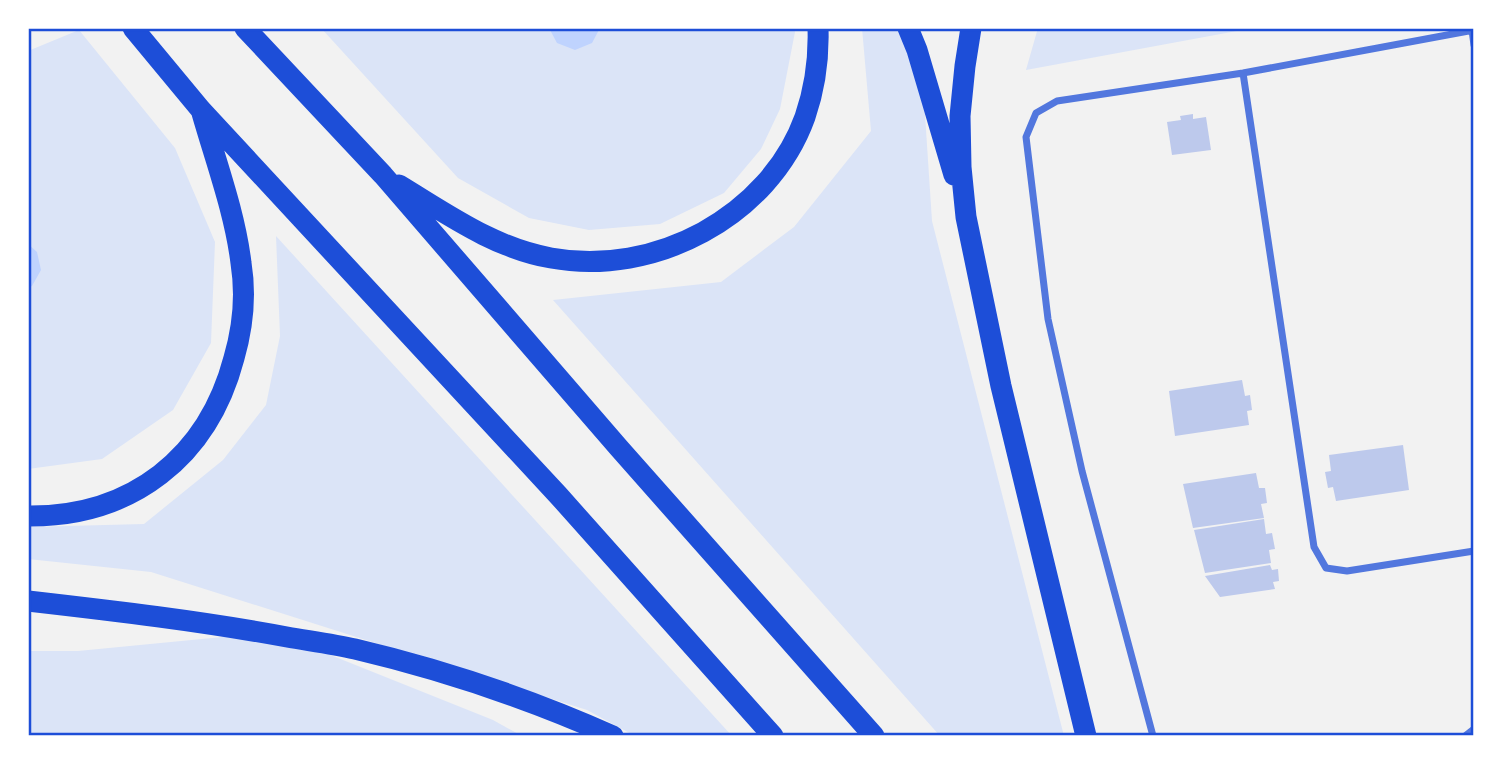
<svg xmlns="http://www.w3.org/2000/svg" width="1502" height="764" viewBox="0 0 1502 764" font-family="'Golos Text',sans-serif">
<rect width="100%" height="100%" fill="#f2f2f2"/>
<path fill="#dbe4f7" d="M321,28H794L795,32L780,109L761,149L724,193L660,224L589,230L529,218L458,178Z
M862,28H905L922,69L932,221L1064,736H940L553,300L721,282L794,227L871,131Z
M1038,28H1253L1026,70Z
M79,30L175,148L215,242L211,343L173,410L102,459L28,469V51Z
M276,236L732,736H635L587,710L151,572L28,559V527L144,524L223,460L266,405L280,336Z
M273,632L493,720L522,736H28V651H78Z"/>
<path fill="#bfd3fe" d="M549,28H600L592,43L575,50L557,43Z
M28,244L37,252L41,270L32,286L28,288Z"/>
<path fill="#bdc9ec" d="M1193,114V119L1206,117L1211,150L1172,155L1167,122L1181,120L1180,116Z
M1242,380L1245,396L1250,395L1252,410L1247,411L1249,425L1175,436L1169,391Z
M1403,445L1409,490L1336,501L1333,487L1328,488L1325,472L1331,471L1329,455Z
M1256,473L1259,488H1265L1267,503L1261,504L1264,518L1193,528L1183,484Z
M1264,519L1266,534L1272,533L1275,549L1269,550L1271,563L1205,573L1194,530Z
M1270,565L1272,570L1278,569L1279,581L1273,582L1275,589L1220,597L1205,576Z"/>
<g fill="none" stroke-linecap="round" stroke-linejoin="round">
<path stroke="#5277de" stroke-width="7" d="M1472,30L1474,45
M1243,73L1314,547L1326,568L1347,571L1474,551
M1153,736L1082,471L1048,319L1026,137L1036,113L1057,101L1243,73L1474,30
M1465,736L1474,729"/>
<path stroke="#1d4ed8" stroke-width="21" d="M133,28L201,110L558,495L773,736
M245,28L383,175L619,448L874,736
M908,28L917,50L954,175
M971,28L965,66L960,116L961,167L966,217L1001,386L1086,736
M399,185C447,214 494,248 551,258C654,277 769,217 805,117C815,88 819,58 818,28
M28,516C132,517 208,457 234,358C243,327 246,294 241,263C235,213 216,162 202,113
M28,601C115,611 201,621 287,637C310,641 333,644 355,649C444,670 530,699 613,736"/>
</g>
<rect width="1502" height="764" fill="none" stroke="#ffffff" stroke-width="60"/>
<rect x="30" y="30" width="1442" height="704" fill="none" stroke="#1d4ed8" stroke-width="2.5"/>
</svg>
